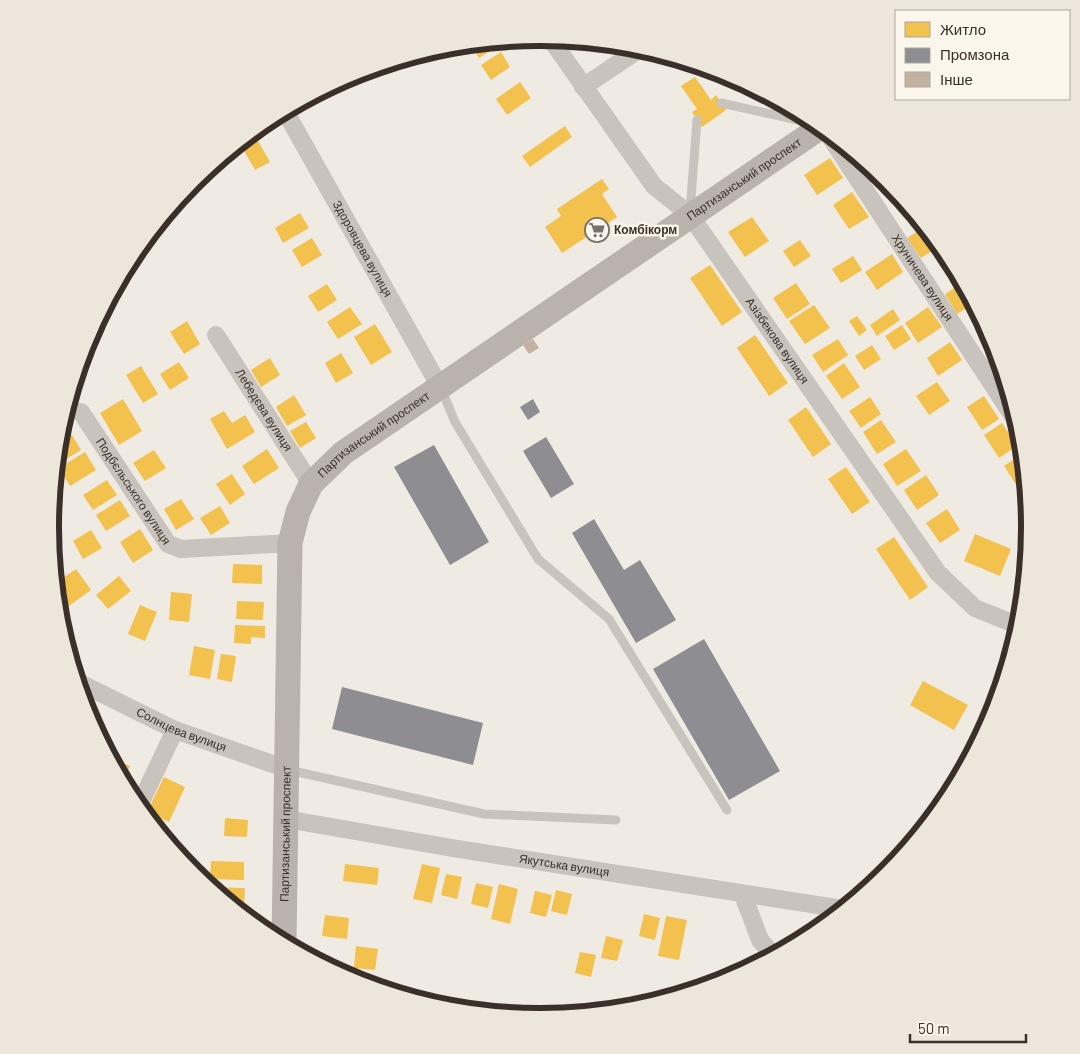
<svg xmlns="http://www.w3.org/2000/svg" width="1080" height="1054" viewBox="0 0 1080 1054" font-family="Barlow,sans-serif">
<rect width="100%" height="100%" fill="#efebe3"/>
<path fill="#f2c14e" d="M496,42L499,45L479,58L470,44Z
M598,43L608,44L602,49Z
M501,52L510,67L491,80L481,65Z
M695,77L711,100L716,95L726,110L702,127L692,112L697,109L681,86Z
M520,82L531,98L507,115L496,99Z
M565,126L572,137L530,167L522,156Z
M258,141L270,162L255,170L243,149Z
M850,152L866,164L861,168Z
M830,158L843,178L817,195L804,175Z
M602,179L609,189L602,194L617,217L562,253L545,227L561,216L557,209Z
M852,192L869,217L849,229L833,205Z
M300,213L309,228L283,243L275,228Z
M752,217L769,241L745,257L728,232Z
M924,227L940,246L921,258L907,238Z
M312,238L322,255L302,267L292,250Z
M800,240L811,256L794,267L783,251Z
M892,254L903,272L877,290L865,272Z
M853,256L862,270L841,283L832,269Z
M710,265L742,312L722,326L690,278Z
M796,283L810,304L787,319L773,298Z
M962,283L973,304L957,314L945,294Z
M327,284L337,300L318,312L308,296Z
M814,305L830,328L805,344L789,321Z
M350,307L362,324L338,339L327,322Z
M928,307L942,327L918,343L905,323Z
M893,309L900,320L877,336L870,325Z
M857,316L867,330L859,336L849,321Z
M187,321L200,344L184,354L170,332Z
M375,324L392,352L371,365L354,337Z
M902,325L911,339L894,350L885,336Z
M755,335L788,383L769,396L737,348Z
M838,339L848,355L823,372L812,355Z
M950,342L962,360L938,376L927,358Z
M872,345L881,359L864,370L855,356Z
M341,353L353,373L336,383L325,363Z
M270,358L280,375L261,387L251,370Z
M179,362L189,378L170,390L160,374Z
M844,363L860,387L842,399L826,376Z
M141,366L158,394L143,403L126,375Z
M937,382L950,401L929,415L916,396Z
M294,395L306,415L287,426L276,407Z
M984,396L999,419L982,430L967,407Z
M870,397L881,414L861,428L849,411Z
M123,399L142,431L119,445L100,413Z
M806,407L831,444L813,457L788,420Z
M224,411L232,423L245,415L255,432L227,449L210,419Z
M63,420L69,430L60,435V431Z
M881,420L896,442L877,454L863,432Z
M306,422L316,438L300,448L290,431Z
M1002,423L1017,446L999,458L984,435Z
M72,435L81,450L58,464L59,443Z
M267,449L279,468L254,484L242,466Z
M906,449L921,471L897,486L883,464Z
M154,450L166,468L145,481L133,463Z
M85,452L96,470L70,486L59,468Z
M1022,454L1025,484L1019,489L1004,466Z
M846,467L870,502L852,514L828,479Z
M232,474L245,494L230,505L216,484Z
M926,475L939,495L917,510L904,490Z
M107,480L117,495L93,510L83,495Z
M181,499L194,519L176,530L164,509Z
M120,500L130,516L106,531L96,515Z
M220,506L230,523L211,535L200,518Z
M947,509L960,530L940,543L926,523Z
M140,529L153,550L133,563L120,542Z
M91,530L102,548L83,559L73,541Z
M975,534L1011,549L1000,576L964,561Z
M894,537L928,587L910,600L876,549Z
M233,564L262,565V584L232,583Z
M76,569L91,590L66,608L57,594L56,583Z
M119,576L131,591L108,609L96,595Z
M171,592L192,594L189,622L169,620Z
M237,601L264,602L263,620L236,619Z
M140,605L157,612L145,641L128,634Z
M235,625L265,626V638L251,637V644L234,643Z
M194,646L215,650L210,679L189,675Z
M221,654L236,656L232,682L217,679Z
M923,681L968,705L954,730L910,705Z
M987,705L995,706L982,733Z
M111,758L130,766L123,781Z
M164,777L185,787L169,822L147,812Z
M225,818L248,820L247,837L224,836Z
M153,824L164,829L162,834L159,830Z
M211,861L244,862V880L210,879Z
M345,864L379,868L377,885L343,881Z
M422,864L440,868L432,903L413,899Z
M446,874L462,877L457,899L441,895Z
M476,883L493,887L488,908L471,904Z
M499,884L518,889L510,924L491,919Z
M211,887L245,888L244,906H234Z
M556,890L572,894L567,915L551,911Z
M535,891L552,895L546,917L530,913Z
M644,914L660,918L655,940L639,936Z
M325,915L349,918L347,939L322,936Z
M666,916L687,920L679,960L658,956Z
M606,936L623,940L617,961L601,958Z
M356,946L378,949L375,970L354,968Z
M580,952L596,955L591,977L575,973Z
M336,970L350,972V978Z"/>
<path fill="#8d8d92" d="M533,399L540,412L528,420L520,407Z
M546,437L574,484L551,498L523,451Z
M434,445L489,542L450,565L394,467Z
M594,519L624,570L640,560L676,620L636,643L572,533Z
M704,639L780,771L729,800L653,669Z
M342,687L483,723L473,765L332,729Z"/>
<path fill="#c3b1a4" d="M533,339L539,348L529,354L523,345Z"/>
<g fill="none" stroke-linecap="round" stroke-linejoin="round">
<path stroke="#c8c3bc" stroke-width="9" d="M721,103L816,124
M690,212L697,120
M441,388L455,422L538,559L609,619L727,810
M289,770L484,814L616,820"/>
<g stroke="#c8c3bc" stroke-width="18">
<path id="s1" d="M550,38L654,186L690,215L938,573L975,608L1019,626"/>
<path d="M583,87L641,48"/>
<path id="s2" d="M285,111L440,387"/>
<path id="s3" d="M827,132L1017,422"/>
<path id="s4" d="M216,335L311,484"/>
<path id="s5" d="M81,412L168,544L181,549L290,543"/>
<path id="s6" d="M78,682L175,730L287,769"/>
<path d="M139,806L175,730"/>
<path id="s7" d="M286,819L452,848L843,909"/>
<path d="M743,895L760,940L773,955"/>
</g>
<path stroke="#b9b3ac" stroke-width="25" id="s8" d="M284,942L290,543L298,512L311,484L343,453L821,127"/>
</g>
<defs>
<symbol id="supermarket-ring" viewBox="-11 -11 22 22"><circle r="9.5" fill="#fbf6eb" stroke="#79716a" stroke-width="1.5"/><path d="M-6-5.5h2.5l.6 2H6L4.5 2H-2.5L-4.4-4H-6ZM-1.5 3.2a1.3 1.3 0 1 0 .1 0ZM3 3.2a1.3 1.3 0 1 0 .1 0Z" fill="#79716a"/></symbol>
</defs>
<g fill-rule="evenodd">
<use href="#supermarket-ring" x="583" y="216" width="28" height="28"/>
</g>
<g text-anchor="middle" stroke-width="5" stroke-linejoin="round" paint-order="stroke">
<g font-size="12" fill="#3a3029" stroke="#fbf6eb">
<text dy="4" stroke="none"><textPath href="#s8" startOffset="992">Партизанський проспект</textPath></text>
<text dy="4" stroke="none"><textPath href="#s2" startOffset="158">Здоровцева вулиця</textPath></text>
<text dy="4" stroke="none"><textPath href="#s3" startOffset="174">Хруничева вулиця</textPath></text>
<text dy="4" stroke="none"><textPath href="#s1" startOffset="380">Азізбекова вулиця</textPath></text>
<text dy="4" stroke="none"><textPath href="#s4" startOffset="89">Лебедєва вулиця</textPath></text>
<text dy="4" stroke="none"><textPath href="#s8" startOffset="542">Партизанський проспект</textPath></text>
<text dy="4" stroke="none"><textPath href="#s5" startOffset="95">Подбєльського вулиця</textPath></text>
<text dy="4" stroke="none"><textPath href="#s6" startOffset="114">Солнцева вулиця</textPath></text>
<text dy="4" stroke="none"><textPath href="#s8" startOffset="108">Партизанський проспект</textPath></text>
<text dy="4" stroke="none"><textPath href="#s7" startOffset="282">Якутська вулиця</textPath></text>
</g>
<g font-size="12" font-weight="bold" fill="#3a3029" stroke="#fbf6eb" text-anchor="start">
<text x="614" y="234">Комбікорм</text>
</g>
</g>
<path d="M0 0H1080V1054H0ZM59 527a481 481 0 1 1 962 0a481 481 0 1 1-962 0Z" fill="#ece6db" fill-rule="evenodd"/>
<path fill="none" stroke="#3a3029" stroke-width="6" d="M59 527a481 481 0 1 1 962 0a481 481 0 1 1-962 0Z"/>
<rect x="895" y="10" width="175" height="90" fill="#fbf6eb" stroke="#aea79d"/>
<rect x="905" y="22" width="25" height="15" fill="#f2c14e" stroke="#aea79d"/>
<text x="940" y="35" font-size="15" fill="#3a3029">Житло</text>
<rect x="905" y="48" width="25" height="15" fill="#8d8d92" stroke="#aea79d"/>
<text x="940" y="60" font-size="15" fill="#3a3029">Промзона</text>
<rect x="905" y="72" width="25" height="15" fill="#c3b1a4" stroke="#aea79d"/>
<text x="940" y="85" font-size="15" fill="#3a3029">Інше</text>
<path d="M910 1034v8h116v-8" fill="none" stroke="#3a3029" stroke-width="2.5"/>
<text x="918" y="1034" font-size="15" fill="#3a3029" stroke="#fbf6eb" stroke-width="4" paint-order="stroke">50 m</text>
</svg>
